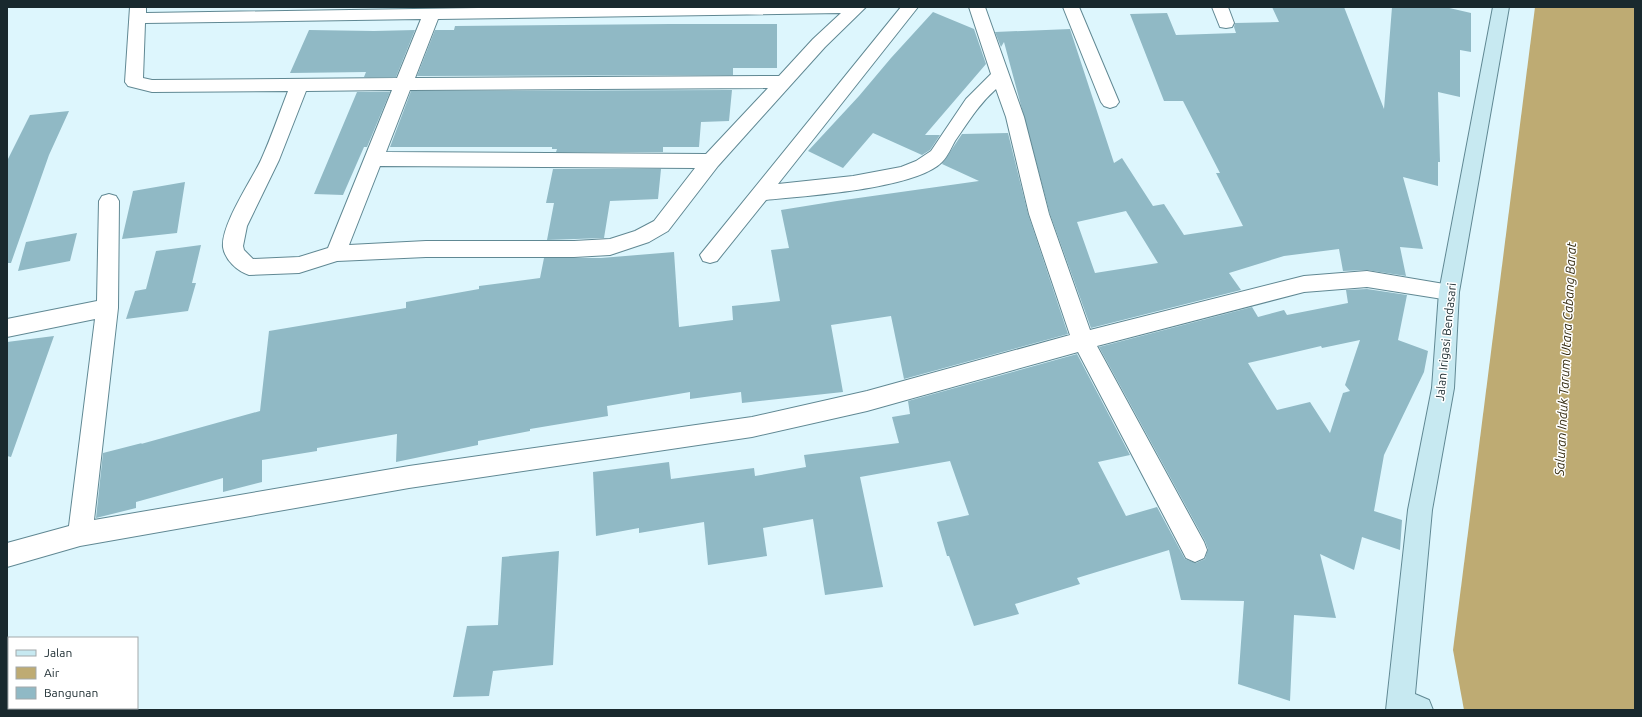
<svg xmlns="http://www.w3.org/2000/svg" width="1642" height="717" viewBox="0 0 1642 717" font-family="Ubuntu,sans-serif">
<rect width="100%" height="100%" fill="#ddf6fd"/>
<path fill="#beab73" d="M1535,7H1635V710H1464L1453,650Z"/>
<path fill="#90b9c5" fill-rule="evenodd" d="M1272,7H1344L1384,109L1392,7H1445L1471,13V52L1460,50V97L1438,92L1440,162H1438V186L1403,177L1423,249L1400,247L1406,276L1367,270L1343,271L1339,249L1284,256L1229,273L1241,290L1091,328L1050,214L1004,42L1001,47L995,32L1070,29L1114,163L1122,158L1153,206L1164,204L1184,235L1243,226L1216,173H1220L1183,101H1164L1130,14L1167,13L1176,35L1236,33L1234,27L1235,23L1279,22ZM1126,211L1158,263L1095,273L1077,222Z
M933,12L974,29L986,64L925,135H940L930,150L922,155L873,133L843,168L808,151L859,96L891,58Z
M670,24H777V68H733V75L417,76L435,30H454L455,26Z
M309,30L374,31L415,30L396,77H364L366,72L290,73Z
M732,90L729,121L701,122L699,147H663V152H556L557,149H552V147H390L411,91Z
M357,92H390L367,147H364L343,195L314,194Z
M69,111L49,155L11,263H7V161L30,115Z
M1008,133L1028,214L1068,334L904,379L891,316L831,325L843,392L742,403L741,392L690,399V392L607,406L608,416L530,429V431L478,441V445L396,462L397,434L317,448V451L262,460V482L223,492V478L136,502V508L96,518L103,453L142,443L141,444L260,411L269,331L406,308V302L479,289V286L540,278L544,258H601L674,252L679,327L733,320L732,306L780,301L771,250L789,248L781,210L837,201L979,181L942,164L962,134Z
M553,169H661L658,199L610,201L604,238L547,240L554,203H546Z
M185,182L177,233L122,239L133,191Z
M77,233L70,261L18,271L26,242Z
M201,245L192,283H196L188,311L126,319L135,291L146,289L156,251Z
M1367,289L1407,295L1398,340L1428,351L1424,372L1384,455L1374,511L1402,520L1400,550L1362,537L1354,570L1320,554L1336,618L1294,615L1290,701L1238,684L1244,601L1181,600L1169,550L1077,578L1080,584L1015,604L1019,614L974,626L949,556H947L937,522L969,515L950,461L860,477L883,587L825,595L813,519L763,528L767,556L708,565L704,522L639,533V528L596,536L593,472L669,462L671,479L754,468L755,476L806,467L804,455L899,443L892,417L910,414L908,401L1077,354L1130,455L1098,462L1126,516L1157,507L1185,559L1196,563L1205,559L1208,549L1205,541L1099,347L1252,307L1258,317L1284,310L1287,315L1348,303L1346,290ZM1360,340L1345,385L1350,391L1343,393L1330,433L1310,402L1277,410L1248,363L1321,346L1322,348Z
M54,336L11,457L7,456V342Z
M559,551L553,665L493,671L489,696L453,697L467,626L498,625L502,557Z"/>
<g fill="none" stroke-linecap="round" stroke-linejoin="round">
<defs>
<path id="street" d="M130,7H146V13L551,7H866L825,47L718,166L668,231L649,242L610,255L574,257H426L337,261L299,273L249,275C237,271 225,260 223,247C221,225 251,181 261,160C271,138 279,114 288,91L152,92L128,86L125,82ZM841,13L813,39L779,76L415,78L438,19ZM421,19L397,78L152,80L143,78L145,23ZM768,88L706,154L386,152L410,90ZM392,90L328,248L299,257L253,259L244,250L243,246L247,226L279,160L306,91ZM380,166L695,168L654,221L635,231L610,239L574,241H426L349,245Z
M901,7H918L778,184L853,176L901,167L916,161L931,151L966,99L991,74L969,7H985L1024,117L1049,214L1090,330L1304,276L1367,271L1456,286L1459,292L1456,298L1449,300L1367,287L1304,292L1097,346L1204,542L1207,550L1204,558L1195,562L1186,558L1078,352L867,411L752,437L409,488L80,546L7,567V543L69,526L95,319L7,337V319L97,301L99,201L102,196L109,194L116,196L119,201L118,308L94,520L409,466L752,417L867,391L1070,335L1029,214L1006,117L996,89C979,104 968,122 955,141C951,148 948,156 942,162C916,189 804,196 766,200L717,261L710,263L703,261L700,255Z
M1063,7H1079L1119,102L1116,106L1110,108L1104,106L1101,102Z
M1212,7H1228L1234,23L1232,27L1226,28L1220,27Z"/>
<path id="secondary" d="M1493,7H1509L1459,292L1454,388L1432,510L1415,694L1429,700L1433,710H1386L1408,510L1432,388L1439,292Z"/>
</defs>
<use href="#street" stroke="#608893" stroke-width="2"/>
<use href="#secondary" stroke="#608893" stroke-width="2"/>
<use href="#street" fill="#fff" fill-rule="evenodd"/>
<use href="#secondary" fill="#c7e9f1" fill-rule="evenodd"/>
</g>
<g text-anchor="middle" stroke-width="3" stroke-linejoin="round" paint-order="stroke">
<g font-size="12" fill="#19292e" stroke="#fff">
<text transform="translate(1446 342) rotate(-84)" y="4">Jalan Irigasi Bendasari</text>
</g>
<g font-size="13" font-style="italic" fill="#342b10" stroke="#fff">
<text transform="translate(1565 359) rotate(-87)" y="5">Saluran Induk Tarum Utara Cabang Barat</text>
</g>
</g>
<rect width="1642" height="717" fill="none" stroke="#19292e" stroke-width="16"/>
<rect x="8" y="637" width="130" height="72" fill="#ffffff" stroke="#a3a9ab"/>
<rect x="16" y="650" width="20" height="6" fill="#c7e9f1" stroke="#a3a9ab"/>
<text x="44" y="657" font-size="12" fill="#19292e">Jalan</text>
<rect x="16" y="667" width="20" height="12" fill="#beab73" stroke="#a3a9ab"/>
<text x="44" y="677" font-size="12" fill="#19292e">Air</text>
<rect x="16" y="687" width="20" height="12" fill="#90b9c5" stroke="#a3a9ab"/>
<text x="44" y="697" font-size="12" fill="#19292e">Bangunan</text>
</svg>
